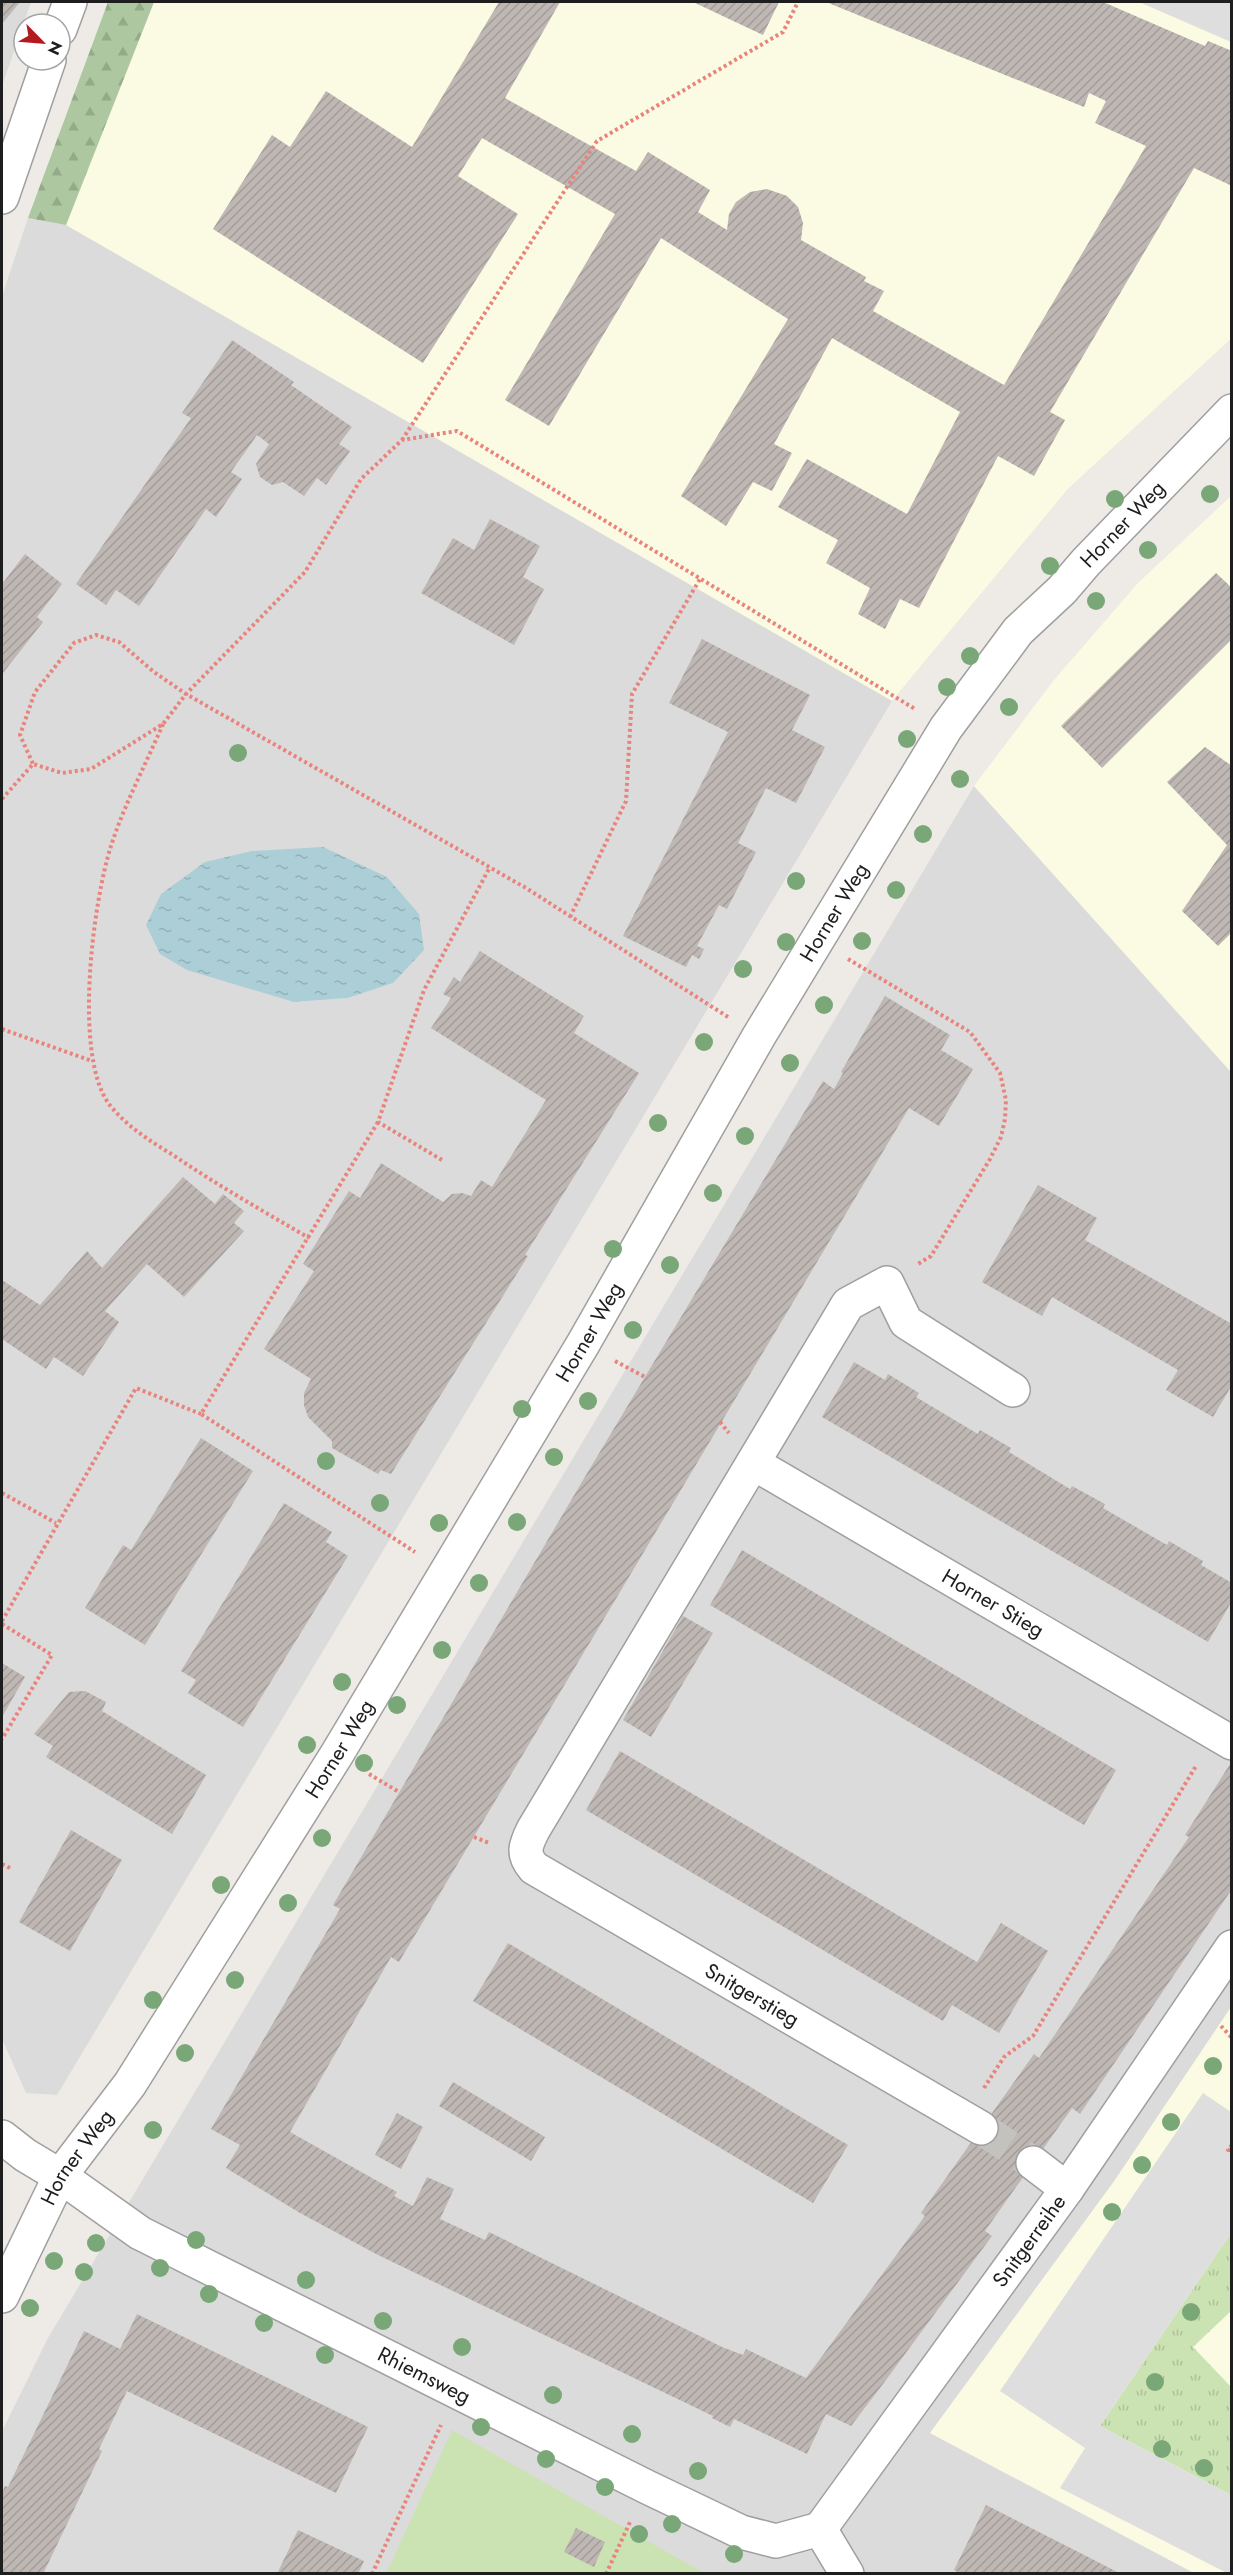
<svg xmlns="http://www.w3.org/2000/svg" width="1233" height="2575" viewBox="0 0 1233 2575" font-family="Jost,sans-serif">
<defs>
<pattern id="grass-tufts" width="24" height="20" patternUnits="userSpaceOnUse" patternTransform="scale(1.5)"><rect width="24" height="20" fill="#cbe2b2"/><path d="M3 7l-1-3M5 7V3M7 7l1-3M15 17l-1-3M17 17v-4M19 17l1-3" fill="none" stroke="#aec199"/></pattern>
<pattern id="forest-firs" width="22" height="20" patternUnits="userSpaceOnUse" patternTransform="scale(1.5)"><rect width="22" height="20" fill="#adc8a0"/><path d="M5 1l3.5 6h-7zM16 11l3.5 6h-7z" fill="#94ab89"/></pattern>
<pattern id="water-ripples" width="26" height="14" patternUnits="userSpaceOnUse" patternTransform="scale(1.5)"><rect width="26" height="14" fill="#acced6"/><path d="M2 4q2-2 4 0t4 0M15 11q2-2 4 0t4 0" fill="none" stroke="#94b0b7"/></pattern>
<pattern id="building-hatch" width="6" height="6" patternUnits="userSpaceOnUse" patternTransform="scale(1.5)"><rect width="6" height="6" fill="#beb7b3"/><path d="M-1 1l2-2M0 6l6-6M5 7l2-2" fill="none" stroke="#a39d9a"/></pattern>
</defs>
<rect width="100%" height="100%" fill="#eeebe6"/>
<path fill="#dcdbdb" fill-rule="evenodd" d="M2,2H31L2,86Z
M154,2H1231V339L1068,489L892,701L57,2095L26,2093L2,2039V296L28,218L66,225ZM393,983L348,998L294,1002Z
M974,786L1231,1072L1232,2007L1115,2180L930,2433L1194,2573H2V2431L48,2338Z"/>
<path fill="#fbfae2" d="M154,2H1231V339L1068,489L892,701L66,225Z
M1231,496V1072L974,786L1054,680L1138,583Z
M1231,2007V2573H1194L930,2433L1115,2180Z"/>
<path fill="url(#grass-tufts)" d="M1231,2233V2311L1193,2347L1231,2387V2495L1100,2426Z"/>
<path fill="url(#forest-firs)" d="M108,2H154L66,225L28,218Z"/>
<path fill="#cbe2b2" d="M452,2430L704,2573L386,2574Z"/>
<path fill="#dedede" d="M1139,2H1231V42Z
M1203,2093L1231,2112V2233L1100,2426L1231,2495V2573H1227L1060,2488L1085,2448L1000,2391Z"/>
<path fill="url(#water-ripples)" d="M323,847L387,877L419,914L424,950L393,983L348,998L294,1002L187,970L160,954L146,925L161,894L205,862L252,851Z"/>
<path fill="url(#building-hatch)" d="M2,2H20L2,24Z
M499,2H560L505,98L636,171L648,152L710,190L698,212L727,230L729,214L736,202L750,192L767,189L787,196L798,207L803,223L801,240L866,277L864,281L884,291L873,311L1004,385L1146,146L1095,123L1106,101L1089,93L1084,107L826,2H1103L1205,46L1208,41L1232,51V186L1194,168L1050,412L1065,420L1034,476L998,456L919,608L900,599L885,629L858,614L870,588L826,563L838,540L778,507L807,459L907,514L960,412L832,338L774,444L792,453L772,491L753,482L726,526L681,496L788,319L661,238L549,426L505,400L615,214L482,138L458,176L518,214L423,363L213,229L272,135L290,147L326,91L412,147Z
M693,2H779L763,35Z
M232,340L294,382L291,385L352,427L339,444L350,451L326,485L317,478L304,496L283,482L272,485L260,477L256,464L269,444L257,435L231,472L242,479L216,517L206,509L139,606L116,590L106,605L76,584L191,418L182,413Z
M490,519L540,546L523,577L544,589L514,645L421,593L453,538L474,550Z
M25,554L62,584L37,617L43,622L3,673L2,584Z
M1216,573L1232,588V639L1102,768L1061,726Z
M702,639L810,695L792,730L825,747L796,803L766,788L738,843L756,852L727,909L719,905L697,946L704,949L699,959L692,955L686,967L623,936L728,732L669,703Z
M1205,747L1232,766V932L1218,946L1182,911L1227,845L1167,782Z
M480,951L584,1016L574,1033L639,1073L525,1255L528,1256L391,1474L381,1470L378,1474L332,1448V1441L308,1417L304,1405V1393L311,1379L264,1349L314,1271L303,1264L349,1191L360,1198L381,1163L443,1202L452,1194L462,1193L471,1196L481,1180L492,1187L546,1100L431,1028L451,998L443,994L454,977L460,982Z
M885,996L950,1035L941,1050L973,1069L939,1126L909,1108L399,1962L391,1957L290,2132L397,2192L394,2196L413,2206L427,2177L454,2189L440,2219L485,2240L489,2232L722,2347L743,2355L746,2349L806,2378L925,2216L921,2213L1034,2054L1039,2058L1189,1837L1185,1835L1232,1761V1889L1080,2114L1072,2108L985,2231L992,2236L883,2384L851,2426L826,2414L807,2454L734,2419L730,2427L712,2418L713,2416L378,2255L300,2213L226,2168L240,2145L211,2129L340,1909L333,1905L586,1475L823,1081L834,1089L843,1073L841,1072Z
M183,1177L215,1204L223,1194L244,1211L234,1223L244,1231L184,1297L147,1264L105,1311L119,1322L83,1376L54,1357L46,1369L2,1339V1280L40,1305L87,1251L102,1268Z
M1038,1185L1097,1218L1085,1240L1232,1324V1385L1213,1417L1166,1390L1178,1370L1052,1297L1042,1316L982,1282Z
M854,1362L885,1380L888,1374L919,1393L916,1397L978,1434L980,1430L1011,1448L1009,1452L1070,1489L1072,1486L1105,1504L1103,1508L1167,1545L1169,1541L1203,1561L1201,1565L1232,1583V1601L1208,1642L822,1417Z
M201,1438L253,1471L145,1645L85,1608L123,1545L131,1550Z
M284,1503L332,1532L326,1542L348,1556L243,1727L188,1693L196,1680L181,1671Z
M742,1550L1116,1770L1084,1825L710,1605Z
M683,1616L713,1633L651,1737L623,1720Z
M2,1663L25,1677L2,1717Z
M85,1691L106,1702L102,1711L206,1775L172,1834L46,1757L53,1746L34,1734L69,1692Z
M620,1751L977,1962L1001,1923L1048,1951L999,2033L952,2005L943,2021L586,1810Z
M71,1830L122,1860L70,1951L19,1922Z
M508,1943L848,2145L813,2203L473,2001Z
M453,2082L545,2137L531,2161L439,2106Z
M397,2113L423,2127L401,2169L375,2155Z
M137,2314L368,2427L336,2493L127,2391L99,2449L102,2451L43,2574H2V2493L5,2486L8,2487L84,2331L120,2349Z
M986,2505L1096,2561L1121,2574H961L954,2570Z
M576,2528L605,2542L594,2567L564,2552Z
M298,2530L364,2561L358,2574H277Z"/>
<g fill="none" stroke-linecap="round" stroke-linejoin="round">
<path stroke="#c4c2be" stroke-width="33" stroke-dasharray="33 16" stroke-linecap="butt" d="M981,2128L1033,2163"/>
<defs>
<g id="minor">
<path d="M60,29L70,2"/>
<path d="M2,197L49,60"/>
<path id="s1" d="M753,1463L1232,1743"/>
<path d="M981,2128L534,1868C522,1854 525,1846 533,1830L848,1304L887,1283L906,1322L1013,1390"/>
<path id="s2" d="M2,2137L25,2155L60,2176L140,2233L647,2487L741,2532L776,2541L820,2529L847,2574"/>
<path d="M1033,2163L1067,2189"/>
<path id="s3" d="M2,2296L60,2176L130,2084L337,1754L583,1344L759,1036L946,728L1018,631L1062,590L1086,562L1232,411"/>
<path id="s4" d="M820,2529L1067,2189L1232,1947"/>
</g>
</defs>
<use href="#minor" stroke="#9f9f9f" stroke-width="36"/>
<path stroke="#e8847c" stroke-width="4" stroke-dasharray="3 3" stroke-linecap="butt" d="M402,440L597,141L783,32L798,2
M163,724C146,764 124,805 111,846C93,902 73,1055 109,1104C126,1126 150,1141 173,1155C217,1185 263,1211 309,1238
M2,799L33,764L62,773L91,769L163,724L186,694L154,672L119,642L96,635L74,643L35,692L20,735L33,764
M570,917L626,801L632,694L700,579
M848,959L970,1032L1000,1073L1006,1100L1005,1119L1001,1137L990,1159L931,1256L918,1264
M728,1017L526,888L186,694L305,572L361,479L402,440L457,431L915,709
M2,1029L92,1061
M378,1122L201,1414L415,1552
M442,1160L378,1122L424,990L490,867
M615,1361L645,1377
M720,1422L729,1433
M2,1493L56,1523
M2,1621L136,1388L201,1414
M2,1624L52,1655L2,1739
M369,1774L399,1792
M474,1837L489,1843
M2,1864L12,1869
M1221,2026L1232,2038
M984,2088L1004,2057L1033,2036L1196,1766
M1232,2145L1228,2150H1232
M372,2574L441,2425
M606,2574L631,2520"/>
<use href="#minor" stroke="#fff" stroke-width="33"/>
</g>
<g fill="#79a778">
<circle cx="1210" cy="494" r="9"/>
<circle cx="1115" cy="499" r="9"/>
<circle cx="1148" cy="550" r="9"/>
<circle cx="1050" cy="566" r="9"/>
<circle cx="1096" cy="601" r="9"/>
<circle cx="970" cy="656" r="9"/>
<circle cx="947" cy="687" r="9"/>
<circle cx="1009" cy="707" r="9"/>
<circle cx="907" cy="739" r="9"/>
<circle cx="238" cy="753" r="9"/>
<circle cx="960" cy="779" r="9"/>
<circle cx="923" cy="834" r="9"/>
<circle cx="796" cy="881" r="9"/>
<circle cx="896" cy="890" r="9"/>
<circle cx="862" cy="941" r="9"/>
<circle cx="786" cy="942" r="9"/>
<circle cx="743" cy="969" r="9"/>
<circle cx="824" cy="1005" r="9"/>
<circle cx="704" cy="1042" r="9"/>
<circle cx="790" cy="1063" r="9"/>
<circle cx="658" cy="1123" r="9"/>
<circle cx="745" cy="1136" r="9"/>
<circle cx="713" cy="1193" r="9"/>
<circle cx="613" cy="1249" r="9"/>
<circle cx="670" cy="1265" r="9"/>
<circle cx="633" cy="1330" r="9"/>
<circle cx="588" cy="1401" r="9"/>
<circle cx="522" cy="1409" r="9"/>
<circle cx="554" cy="1457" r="9"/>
<circle cx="326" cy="1461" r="9"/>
<circle cx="380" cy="1503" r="9"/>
<circle cx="517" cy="1522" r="9"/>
<circle cx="439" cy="1523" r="9"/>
<circle cx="479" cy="1583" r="9"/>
<circle cx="442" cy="1650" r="9"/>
<circle cx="342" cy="1682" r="9"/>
<circle cx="397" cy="1705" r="9"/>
<circle cx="307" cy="1745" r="9"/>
<circle cx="364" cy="1763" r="9"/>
<circle cx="322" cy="1838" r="9"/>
<circle cx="221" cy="1885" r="9"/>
<circle cx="288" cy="1903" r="9"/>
<circle cx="235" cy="1980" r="9"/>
<circle cx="153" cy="2000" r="9"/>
<circle cx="185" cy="2053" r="9"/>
<circle cx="1213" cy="2066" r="9"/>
<circle cx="1171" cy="2122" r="9"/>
<circle cx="153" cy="2130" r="9"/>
<circle cx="1142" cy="2165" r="9"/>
<circle cx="1112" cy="2212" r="9"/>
<circle cx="196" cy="2240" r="9"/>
<circle cx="96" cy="2243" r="9"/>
<circle cx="54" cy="2261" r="9"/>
<circle cx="160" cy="2268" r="9"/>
<circle cx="84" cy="2272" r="9"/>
<circle cx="306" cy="2280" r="9"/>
<circle cx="209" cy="2294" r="9"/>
<circle cx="30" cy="2308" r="9"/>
<circle cx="1191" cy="2312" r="9"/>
<circle cx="383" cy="2321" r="9"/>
<circle cx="264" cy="2323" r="9"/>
<circle cx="462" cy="2347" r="9"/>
<circle cx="325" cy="2355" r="9"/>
<circle cx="1155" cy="2382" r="9"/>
<circle cx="553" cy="2395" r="9"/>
<circle cx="481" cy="2427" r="9"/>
<circle cx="632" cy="2434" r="9"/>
<circle cx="1162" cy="2449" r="9"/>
<circle cx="546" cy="2459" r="9"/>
<circle cx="1204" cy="2468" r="9"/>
<circle cx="698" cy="2471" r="9"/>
<circle cx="605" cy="2487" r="9"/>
<circle cx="672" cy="2524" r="9"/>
<circle cx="639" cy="2534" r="9"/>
<circle cx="734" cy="2554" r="9"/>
</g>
<g text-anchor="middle" stroke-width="6" stroke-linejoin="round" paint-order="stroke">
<g font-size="21" fill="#1e1e1e" stroke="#fff">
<text dy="7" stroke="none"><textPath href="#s3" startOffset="2102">Horner Weg</textPath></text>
<text dy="7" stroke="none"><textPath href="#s3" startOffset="1616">Horner Weg</textPath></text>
<text dy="7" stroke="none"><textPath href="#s3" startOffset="1130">Horner Weg</textPath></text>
<text dy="7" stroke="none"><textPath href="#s1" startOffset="278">Horner Stieg</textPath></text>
<text dy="7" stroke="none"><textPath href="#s3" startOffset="644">Horner Weg</textPath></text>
<text transform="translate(752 1995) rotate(30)" y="7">Snitgerstieg</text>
<text dy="7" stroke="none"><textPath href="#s3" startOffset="158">Horner Weg</textPath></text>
<text dy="7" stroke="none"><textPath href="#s4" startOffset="356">Snitgerreihe</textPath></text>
<text dy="7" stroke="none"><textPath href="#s2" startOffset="486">Rhiemsweg</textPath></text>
</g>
</g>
<rect width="1233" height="2575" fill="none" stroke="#1e1e1e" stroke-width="6"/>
<g transform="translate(42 42) rotate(115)"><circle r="28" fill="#ffffff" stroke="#a5a5a5" stroke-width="1.5"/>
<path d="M0-4.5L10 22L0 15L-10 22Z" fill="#b3191e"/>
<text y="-9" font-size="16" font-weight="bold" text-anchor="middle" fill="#1e1e1e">N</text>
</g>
</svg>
